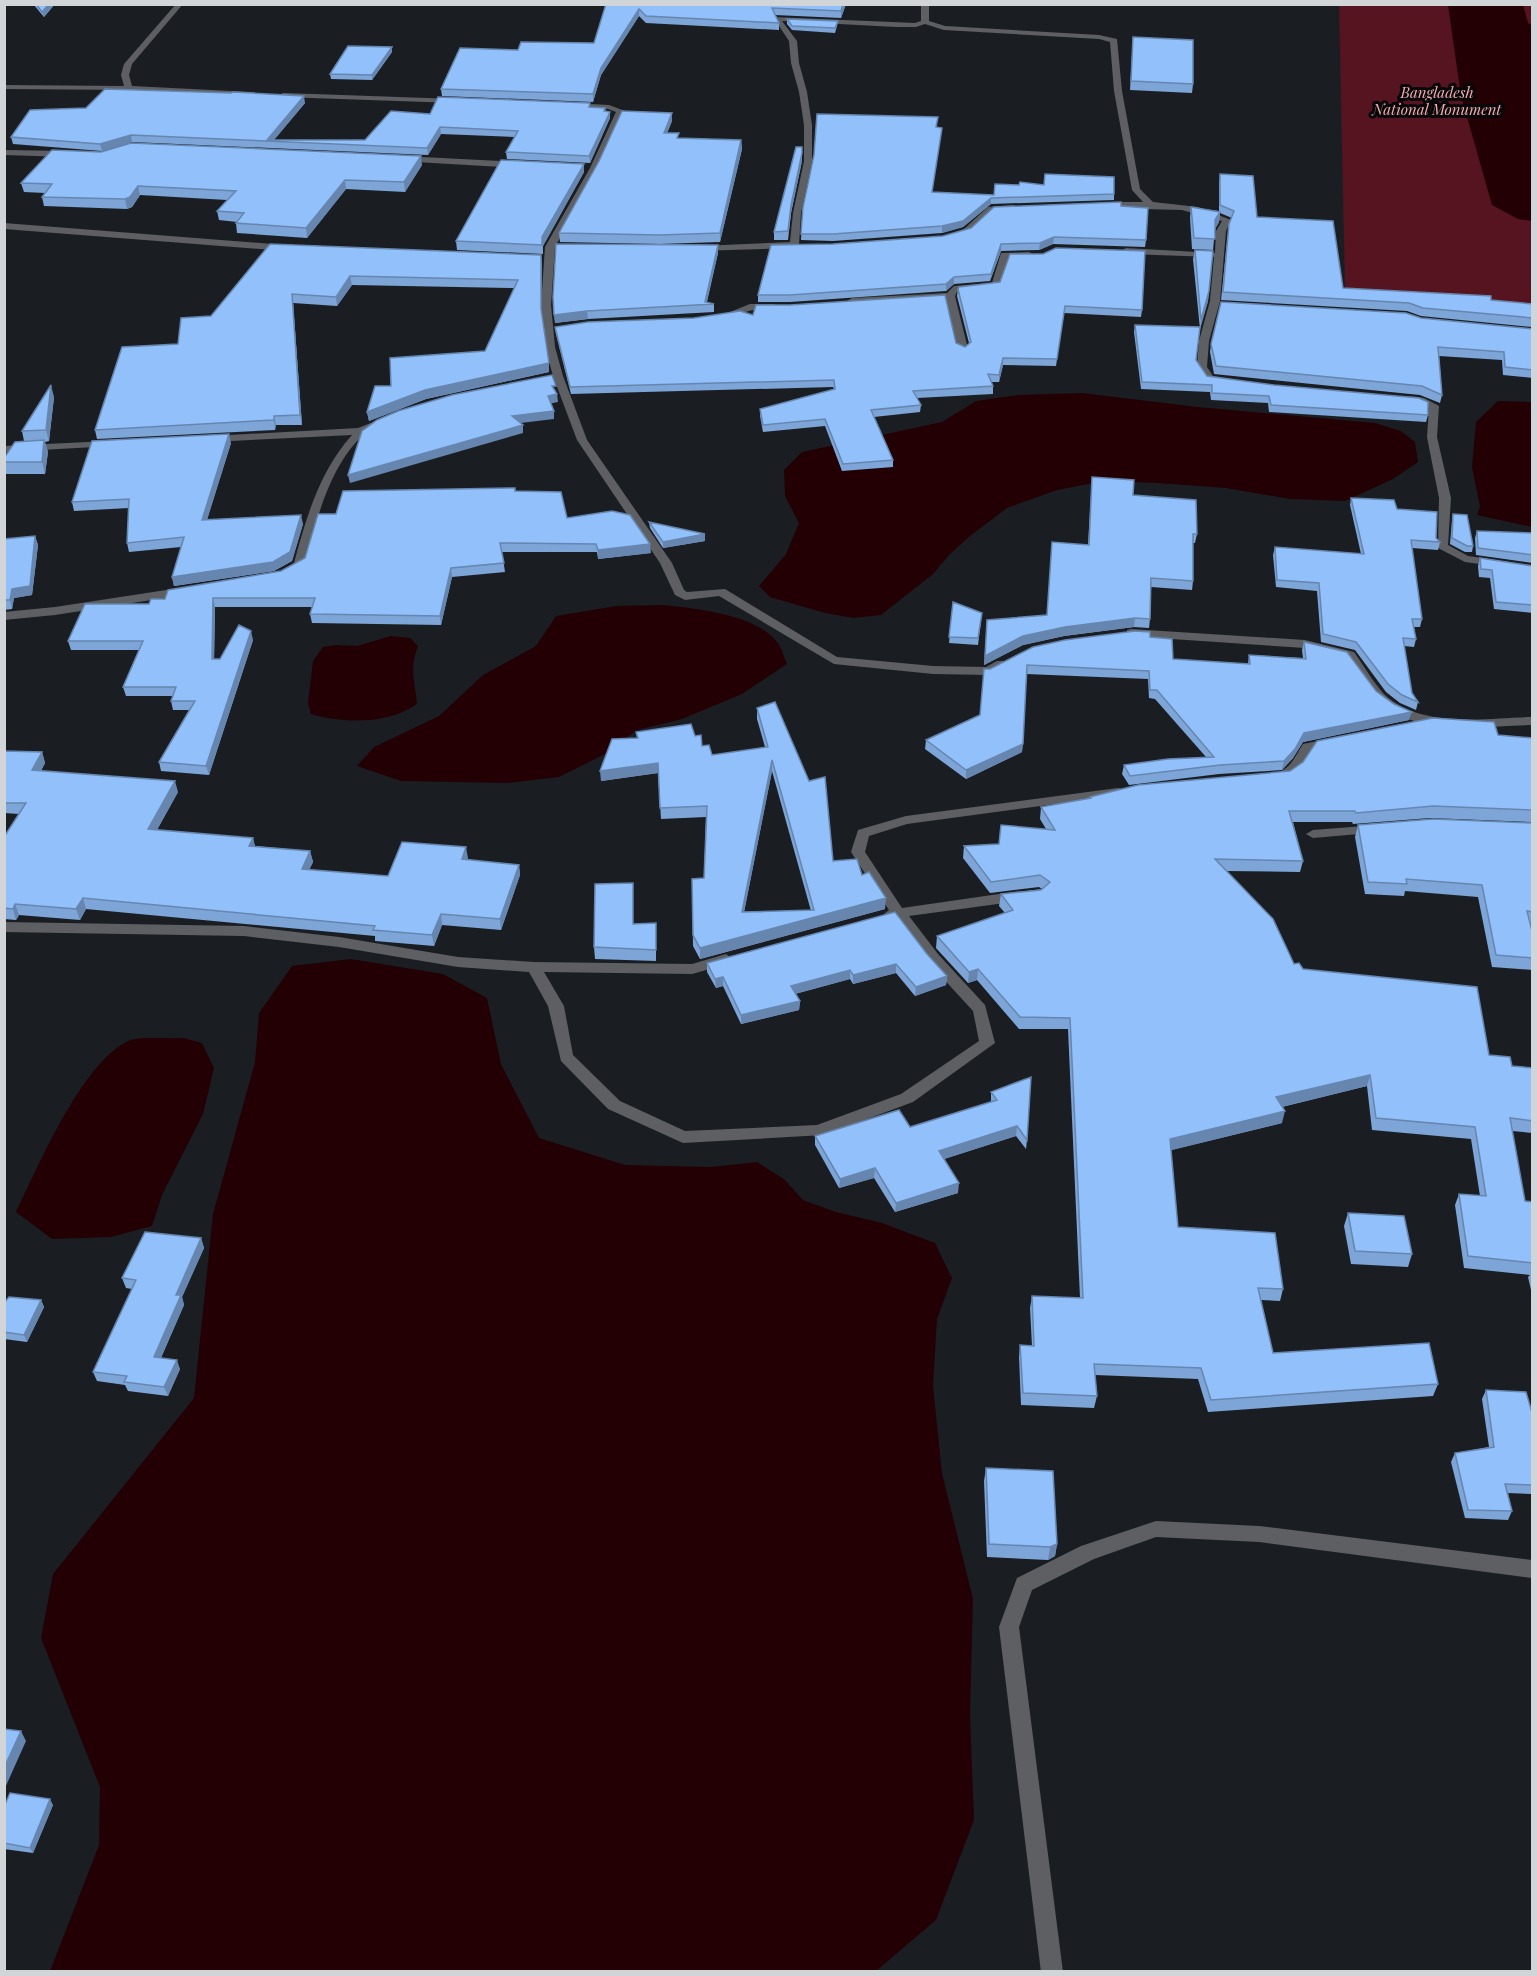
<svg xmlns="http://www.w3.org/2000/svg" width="1537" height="1976" viewBox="0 0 1537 1976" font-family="'Playfair Display',serif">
<rect width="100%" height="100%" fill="#1a1e23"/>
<path fill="#561320" d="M1339,5H1532V304L1345,288Z"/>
<path fill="#230004" d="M1448,5H1523L1528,23L1532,25V221L1518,219L1492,205L1461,96Z
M1082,393L1198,407L1375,423L1401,431L1415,442L1418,462L1393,479L1345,501L1290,499L1226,488L1158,483L1104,481L1057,490L1007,508L970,536L949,555L933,574L881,615L854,618L825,613L770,597L759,586L786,554L799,523L785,496L784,470L802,452L942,422L976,401L1018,395Z
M1498,401L1532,402V527L1477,515L1480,507L1472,467L1476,422Z
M664,605C697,609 755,614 777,642C782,648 784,657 787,664L742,694L682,719L637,730L605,754L559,777L507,783L401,781L357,766L374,747L439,716L483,675L536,646L556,616L616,606Z
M391,636L410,638L418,646C409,670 415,680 417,704C389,724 344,724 311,714L308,703L313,661L323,647L336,645L357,646Z
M351,959L443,974L487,998L501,1064L539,1138L625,1165L711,1167L757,1162L784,1179L803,1200L836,1212L882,1223L935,1243L952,1278L937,1319L933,1386L942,1473L973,1599L970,1715L974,1820L936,1920L876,1971H50L99,1845L100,1787L41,1638L53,1574L194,1398L213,1214L255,1062L259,1013L292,966Z
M183,1038L202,1043L214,1068L203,1114L162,1195L152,1226L111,1237L52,1239L16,1212C39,1165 81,1064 128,1041C139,1036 170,1039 183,1038Z"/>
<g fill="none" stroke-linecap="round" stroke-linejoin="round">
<path fill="#5d5f62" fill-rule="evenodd" d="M176,4H183L132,64L129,75L132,86L252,92H255V96L129,90L4,89V85L124,86L121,75L124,64Z
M921,4H929V21L945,26L1099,35L1117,39L1122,91L1140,189L1153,202L1198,207L1231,220L1226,231L1220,301L1209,341L1207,367L1213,376L1232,379V383L1206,381L1197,367L1199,341L1210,301L1214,257L1126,254L1121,251L1126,248L1215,253L1216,231L1222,221L1182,210L1103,208L1099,205L1103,202H1143L1132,190L1114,91L1110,42L1099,39L944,30L925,24L916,27H896L782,21L797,41L799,63L807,92L812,125V161L801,213L799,245L794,248L696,251V247L699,246L790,242L793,213L804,161V125L799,92L791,63L789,41L773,17L915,23L921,21Z
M285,93L455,99L459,101L455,103L282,97V93Z
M572,103L609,105L625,111L598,168L555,247L551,305L555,347L563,376L587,440L672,563L684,590L687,592L725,589L837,657L933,666L986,667L997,661H1005L1007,664L988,675L933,674L834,664L719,596L685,600L675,595L660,563L577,440L553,376L545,347L541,305L545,247L590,168L616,112L608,109L569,107L568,105Z
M4,150L67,151L71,154L67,157L4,155Z
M402,156L519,162L523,165L519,168L399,161L398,159Z
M1013,205L1016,206V210L993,212L970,233L953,238L948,235L964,229L988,207Z
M4,223L286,245L291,248L286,251L4,229Z
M1029,252L1034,255L1032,257L1008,258L999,287L957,292L955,296L968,349L967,351L958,349L946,299L852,304L847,301L852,298L947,293L954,286L992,283L1001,253Z
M750,304H774L779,307C771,312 763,308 754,310C745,311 735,317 725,319L720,316Z
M1410,396L1424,398L1439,406L1437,437L1451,498L1448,545L1468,556L1532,565V571L1465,562L1438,548L1439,498L1427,437L1429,408L1406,401V397Z
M381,419L385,420V424C378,427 369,429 364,434C329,466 316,521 305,565L290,574H282V570L294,563C306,518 320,470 352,435L211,442L206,439L211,436L358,428Z
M109,441L114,444L113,446L4,452V446Z
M186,587L190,588V594L55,615L4,620V612L55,607Z
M1131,629L1305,640L1354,652C1364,666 1373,682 1384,694C1419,729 1487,718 1532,717V725C1486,726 1411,736 1375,700C1364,688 1355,671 1346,658L1305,648L1127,636V630Z
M1333,738L1338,739L1340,742L1338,745L1313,750C1305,765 1297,779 1279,781L1272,777L1274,774C1290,770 1295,757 1303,744Z
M1118,788L1123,789L1125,792L1123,795L907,824L869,836L865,852L902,908L1019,891L1026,896L1019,901L909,916L938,954L985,1005L995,1043L913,1102L824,1135L683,1143L608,1109L561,1061L548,1006L529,972L458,967L339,947L244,936L4,932V922L244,926L339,937L458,957L534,962L692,964L726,954L733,959L731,963L692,974L544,972L564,1006L573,1055L620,1101L685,1131L817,1125L901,1094L979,1041L973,1011L928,962L895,918L886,917L884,914L889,910L851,852L858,830L906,816Z
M1377,825L1384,829L1382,832L1313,838L1306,834L1313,830Z
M1156,1521L1259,1526L1532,1560V1578L1259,1542L1156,1537L1094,1559L1032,1590L1019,1627L1063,1972H1041L999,1627L1017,1578L1081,1546Z"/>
</g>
<path fill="#7da5d7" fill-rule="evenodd" d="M33,4H55L44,17Z
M606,4H846L841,18L775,15L779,23V30L646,23L639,16L601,75L593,102L442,96L441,89L594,43Z
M787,19L838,21L837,26L835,33L792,30L787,24Z
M1133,37L1193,84L1192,93L1130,90Z
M392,47V52L372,80L331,79L330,74Z
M305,103L274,140H365L430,114L590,103V107L605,108L606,112L610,118L590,163L507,159L506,152L515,137L441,134L428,155L132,142L102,151L13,144L11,137Z
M672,121L667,133L680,139L741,140L742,149L720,242L660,244L560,242L559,233Z
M937,127L942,128L941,134L932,192L994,195L1114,194V200L991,204L963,227L942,233L833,241L801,240L803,207Z
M802,161L791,213L788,240H774V232Z
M584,164V172L543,246V254L457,250L456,241Z
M422,165L405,192L346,189L307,238L237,233L236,223L237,222L219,220L217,211L227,200L140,195L132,207L127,209L44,206L42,197L45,193L24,192L21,183Z
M1220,174L1257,217L1343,288L1533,304V328L1532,327L1421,316L1407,311L1221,300L1228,232L1232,218L1220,213L1219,222L1215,229L1213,250L1192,249L1190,218L1191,207L1219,211V182Z
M1121,206L1146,240L1145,247L1053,244L1039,250L1001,251L990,281L954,284L946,291L790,302H758V295L833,244L943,236Z
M270,244L541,255V314L549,372L426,399L369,421L367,412L391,386L485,351L514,288L352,285L337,306L293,303L302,425H276L275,430L97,439L95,430L178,344L211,316Z
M718,245V253L707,302L714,304V312L588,319L555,323L553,297Z
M1195,250L1209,291L1208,301L1200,329L1193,259Z
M958,289L1142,310L1141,317L1064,313L1056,366L1003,365L999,382H991L993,386V394L917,398L921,405L920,412L874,417L893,460V467L842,471L825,426L763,432L760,416V409L834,389L833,387L571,394L556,334L555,327L753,315L956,343L965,347L969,343L957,296Z
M1421,318L1533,329V378L1503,375L1502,360L1439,356L1442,395L1440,403L1420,395L1214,374L1210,352L1211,344Z
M1135,325L1196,360L1207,376L1428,415L1426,422L1269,412L1268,403L1211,400L1210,392L1141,389L1134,332Z
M54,397L49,441L45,442L48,452L45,474H5L4,458L24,441L22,431Z
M231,443L207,520L303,524L292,561L274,571L174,586L172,577L181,547L129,552L127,543L129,508L74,511L72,502Z
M1092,477L1133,495L1197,534L1195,543H1193V581L1192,590L1151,587L1150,619L1149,628L1134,627L1064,636L1023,645L984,665L987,620L1046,615L1088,545Z
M515,491L567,518L651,553L598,559L597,552H502L505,572L452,577L441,625L312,623L310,614L312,607H215L214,659H220L253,640L209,775L161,771L159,762L189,710H173L171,701L173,696H126L123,687L139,650H71L68,641L149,604L165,599L281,571L305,558L336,514Z
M1351,498L1397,509L1440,542L1438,550L1412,548L1422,619L1420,627H1414L1416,639L1414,647L1404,646L1412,693L1418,702L1416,710L1400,703L1386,692L1355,650L1321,642L1317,591L1276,587L1273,555L1275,547L1361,554L1350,505Z
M1453,514L1473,546L1472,552H1465L1450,544L1452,520Z
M649,522L705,541L663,548L650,528Z
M1477,531L1533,533V563L1476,555L1475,538Z
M35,536L38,545L32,595L14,598L12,609L4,610V539Z
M1480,558L1533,566V613L1494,609L1490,578L1479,577L1478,566Z
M953,602L982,613L978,645L949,643Z
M1150,637L1173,659L1248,664L1249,655L1303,658L1302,650L1304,642L1376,691L1409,720L1303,742L1293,758L1282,770L1219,774L1129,785L1122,774L1124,765L1206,757L1155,699L1149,698L1148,679L1026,674L1022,752L966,779L925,749L926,740L980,715L990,669Z
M757,708L833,861L862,875L885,909L700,959L693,946L692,879L704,878L706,817L661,819L658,773L601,781L637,738L636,732L695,736L702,746L712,755L765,747L757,719ZM772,771L811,911L744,912Z
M1498,735L1533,738V923H1530L1533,935V970L1492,967L1478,897L1405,891L1404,896L1365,894L1355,837L1358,825L1532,823V822L1430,818L1353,824L1352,822H1293L1303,861L1300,872L1226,871L1294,964L1303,969L1512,1066L1533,1068V1133L1512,1131L1525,1201L1533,1202V1299L1528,1277L1530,1275L1464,1268L1455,1205L1459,1194L1480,1196L1471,1139L1372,1130L1367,1086L1282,1107V1123L1171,1150L1178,1227L1283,1289L1280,1301L1261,1300L1273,1353L1438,1384L1433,1396L1208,1412L1198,1379L1095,1375L1097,1396L1094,1408L1021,1405L1019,1357L1020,1345L1032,1346L1030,1308L1032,1296L1080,1298L1068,1029H1019L977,980L968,983L936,948L937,936L1005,913L999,906L1001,894L1042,889L1039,887L990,893L963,858L964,846L999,844L1046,829L1040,819L1041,807L1090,799V797L1290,771Z
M4,751L42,752L45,763L41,771L178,792L157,830L253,838L255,846L310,851L313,862L309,870L388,876L468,858L467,860L519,865L520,875L501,930L442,925L434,946L375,941V936L86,909L80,920L19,915L16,920L4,919V837L19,814L4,813Z
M633,894V924L656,923V961L595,959L594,947Z
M927,954L947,976L946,985L915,996L896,973L853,984L850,979L795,994L800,1001L799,1010L741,1024L723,986L716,988L707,972V963Z
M991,1092L1027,1140L1026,1149L1016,1136L944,1159L958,1193L895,1212L874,1178L839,1188L815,1145V1136L910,1127L991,1102Z
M1348,1213L1412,1254L1408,1267L1351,1264L1344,1226Z
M201,1238L204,1248L182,1297L184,1305L161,1358L180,1369L168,1396L128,1391L125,1385L97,1381L93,1372L132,1289L126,1288L122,1278Z
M41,1300L44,1307L27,1342L4,1339V1303Z
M1486,1390L1533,1416V1494L1508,1493L1512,1511L1508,1520L1465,1518L1451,1462L1455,1453L1489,1447L1482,1399Z
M986,1468L1057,1544L1055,1556L1048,1560L987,1557L984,1481Z
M53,1805L33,1853L4,1849V1807Z"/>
<path fill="#6686af" d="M49,4H55L44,17L42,12Z
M843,4H846L841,18V11Z
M639,9V16L601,75L593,102V94L601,68Z
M392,47V52L372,80V75Z
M304,96L305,103L273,141L267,140Z
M610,112V118L590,163L589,156Z
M672,113V121L664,141V133Z
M440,127L441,134L428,155L427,148Z
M131,135L132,142L102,151L100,144Z
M741,140L742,149L720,242V233Z
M802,153V161L791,213L788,240L791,205Z
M421,156L422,165L405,192L404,182Z
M584,164V172L543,246V254L542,237Z
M345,180L346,189L307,238L306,228Z
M138,186L140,195L132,207L127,209L125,199Z
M991,198V204L963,227L942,233V226Z
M1220,212L1219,222L1214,231L1215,220Z
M1054,237L1053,244L1039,250L1040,243Z
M1001,244V251L990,281L991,274Z
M718,245V253L706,304L705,302Z
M541,255L542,264L541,318Z
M350,276L352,285L337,306L336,297Z
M954,277V284L946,291V284Z
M1209,291L1208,301L1200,329L1201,320Z
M292,294L293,303L302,425L300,415Z
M587,311L588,319L555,323L554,315Z
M1003,358V365L999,382V375Z
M549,363V372L426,399L369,421L367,412L425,390Z
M51,385L54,397L49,441L46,430Z
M557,394L558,402L548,404V396Z
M554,411V419L512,424V416Z
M274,416L276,425L275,430L274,420Z
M523,425V433L350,483L348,475Z
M229,434L231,443L204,529L202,520Z
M44,440L48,452L45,474L42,462Z
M301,515L303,524L292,561L274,571L174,586L172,577Z
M705,534V541L663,548V542Z
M35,536L38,545L32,595L14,598L12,609L10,600L12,589Z
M650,544L651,553L598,559V550Z
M451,568L452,577L441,625L440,616Z
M213,598L215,607L214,668L212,659Z
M1135,618L1134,627L1064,636L1023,645L984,665L985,656L1023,636L1065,627Z
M251,631L253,640L209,775L206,766Z
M1412,712L1409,720L1303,742L1293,758L1282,770L1284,761L1304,733Z
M1023,744L1022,752L966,779V770Z
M42,752L45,763L35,781L32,770Z
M772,760V771L742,923V912Z
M658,763V773L601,781L600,771Z
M175,781L178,792L151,840L148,829Z
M253,838L255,849L249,846Z
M466,847L468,858L463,870L462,859Z
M310,851L313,862L304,880L302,869Z
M519,865L520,875L501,930L500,919Z
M83,898L86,909L80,920L76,909Z
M886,898L885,909L700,959V948Z
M15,904L19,915L16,920L13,909Z
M441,914L442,925L434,946L432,935Z
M896,964V973L853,984V975Z
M978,969L977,980L968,983L969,972Z
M850,970V979L791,995V986Z
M947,976L946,985L915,996L916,987Z
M723,977V986L716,988L715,979Z
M800,1001L799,1010L741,1024V1015Z
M1370,1075L1367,1086L1273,1109L1276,1097Z
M1285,1111L1282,1123L1168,1151L1170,1139Z
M1017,1126L1016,1136L938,1161L939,1151Z
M875,1168L874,1178L839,1188L840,1179Z
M959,1183L958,1193L895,1212L896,1203Z
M201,1238L204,1248L182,1297L184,1305L157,1366L154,1357L176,1295Z
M41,1300L44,1307L27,1342L24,1335Z
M177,1360L180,1369L168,1396L164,1387Z
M1057,1544L1055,1556L1048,1560L1050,1547Z
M21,1731L26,1741L5,1788L4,1787V1768Z
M50,1799L53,1805L33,1853L30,1848Z"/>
<path fill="#91c0fa" stroke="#6686af" stroke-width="1.5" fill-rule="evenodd" d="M36,4H49L42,12Z
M606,4H843L841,11L772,8L779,23L646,16L639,9L601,68L593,94L441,89L460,48L518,50L521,42L594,43Z
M787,19L838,21L835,28L792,26Z
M1133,37L1193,40V84L1131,81Z
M348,46L392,47L372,75L330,74Z
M105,89L231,93L233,92L304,96L267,140H365L391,111L430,114L438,97L590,103L589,107L605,108L604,111L610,112L589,156L506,152L518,131L440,127L427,148L131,135L100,144L11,137L30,110L86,108Z
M622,111L672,113L664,133H679L677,138L741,140L720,233L660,235L559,233L599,161Z
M817,114L938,117L936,127L942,128L932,192L994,195L995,184L1019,185L1020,182L1044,185L1045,174L1114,177V194L991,198L963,221L942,226L833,234H801L803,207L814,155Z
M131,143L421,156L404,182L345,180L306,228L236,223L244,213L217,211L236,191L138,186L130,197L125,199L42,197L52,184L21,183L52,150L101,152Z
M796,147H802V153L791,205L788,231L774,232Z
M501,160L584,164L542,237V245L456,241Z
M1220,174L1253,176L1257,217L1333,221L1343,288L1491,296V300L1533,304V318L1423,308L1409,303L1223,292L1229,224L1234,211L1220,205Z
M1121,202V206L1148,208L1146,240L1054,237L1040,243L1001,244L991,274L954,277L946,284L790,295H758L771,245L833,244L943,236L971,228L994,207Z
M1191,207L1220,212L1215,220V239L1194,238Z
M270,244L541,255V309L549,363L425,390L367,412L375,386H391L390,358L485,351L518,280L350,276L336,297L292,294L300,415L274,416V420L95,430L122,347L178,344L181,318L211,316Z
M556,244L718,245L705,302L714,304L587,311L554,315L553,297Z
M1056,248L1145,251L1142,310L1065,306L1057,359L1003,358L999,375L988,374L993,386L913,391L921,405L871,410L893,460L843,464L825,419L763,425L760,409L835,389L834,380L570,387L555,327L588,322L694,318L740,311L753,315L756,305H790L945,295L956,343L965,347L971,342L958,289L959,287L1000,282L1010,254H1043Z
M1195,250L1213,251L1209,291L1201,320Z
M1221,302L1406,313L1421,318L1533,329V370L1505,367L1504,352L1438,347L1442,395L1422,386L1216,366L1211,344Z
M1135,325L1200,327L1196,360L1207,376L1274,385L1419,398L1428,402V415L1271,405L1269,396L1212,393V385L1142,382Z
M552,375L556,386H552L557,394L548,396L554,411L512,416L523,425L348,475L362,431L377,420L398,411L452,395Z
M51,385L46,430L22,431Z
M229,434L202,520L301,515L290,552L273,562L172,577L184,537L127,543L129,499L72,502L92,441Z
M44,440L42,462H4V458L15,442Z
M1092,477L1134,480L1133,495L1196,500L1197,534H1193V581L1151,578L1150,619L1135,618L1065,627L1023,636L985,656L987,620L1047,615L1052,542L1089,545Z
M515,488V491L561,492L567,518L612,511L630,515L650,544L598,550L596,544L500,543L504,563L451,568L440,616L310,614L315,598H213L212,659H220L239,625L251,631L206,766L159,762L195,701H171L176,687H123L143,641H68L85,604H149L151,599H165L168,590L281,571L305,558L318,514H336L343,491Z
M1351,498L1394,500L1397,509L1437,512L1436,538L1440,542L1411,540L1422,619H1412L1416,639L1403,638L1412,693L1418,702L1402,695L1388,684L1356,642L1323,634L1319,583L1277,580L1275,547L1364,554Z
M1453,514L1467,515L1473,546H1467L1452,538Z
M649,522L705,534L663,542Z
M1477,531L1533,533V555L1478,548Z
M35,536L30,586L12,589L10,600H4V539Z
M1480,558L1533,566V605L1496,602L1492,570L1481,569Z
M953,602L982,613L978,638L949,637Z
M1135,631L1150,632V637L1172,639L1173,659L1250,664L1249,655L1306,659L1304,642L1347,652L1376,691L1394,704L1412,712L1304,733L1295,749L1284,761L1220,765L1130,776L1124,765L1168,759L1214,757L1157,690H1150L1149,671L1027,665L1023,744L966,770L926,740L980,715L984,669H990L1033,647L1065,640Z
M775,702L809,781L825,777L833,861L857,859L862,875L869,872L886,898L700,948L693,935L692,879L704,878L707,806L660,808L658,763L600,771L612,739L638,738L636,732L691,724L695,736L701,735L702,746L709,745L712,755L768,747L757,708ZM772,760L814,910L742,912Z
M1433,718L1494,722L1498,735L1533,738V810L1433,806L1356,813L1355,811H1289L1303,861L1215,859L1273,919L1294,964L1299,963L1303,969L1477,987L1489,1055L1510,1057L1512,1066L1533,1068V1121L1510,1118L1525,1201L1533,1202V1263L1468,1256L1459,1194L1486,1196L1475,1127L1376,1118L1370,1075L1276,1097L1285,1111L1170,1139L1178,1227L1275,1233L1283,1289L1258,1288L1273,1353L1429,1343L1438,1384L1211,1400L1201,1368L1094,1364L1097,1396L1023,1393L1020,1345L1034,1346L1032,1296L1083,1298L1070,1018L1020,1017L978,969L969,972L937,936L1013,910L1001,894L1041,890L1050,882L1040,875L991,882L964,846L999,844L1001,825L1055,830L1041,807L1091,798L1090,797L1138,785L1290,771L1303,762L1317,741Z
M4,751L42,752L32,770L175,781L148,829L253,838L249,846L310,851L302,869L388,876L402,842L466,847L462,859L519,865L500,919L441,914L432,935L373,930L375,926L83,898L76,909L15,904L13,909L4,908V837L26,803H4Z
M1433,819L1533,823V912L1527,911L1533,935V958L1496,955L1482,885L1406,879L1407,884L1368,882L1358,825Z
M633,883V924L656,923V950L594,947L595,884Z
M895,912L927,954L947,976L916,987L896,964L853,975L850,970L791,986L800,1001L741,1015L723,977L715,979L707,963Z
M1031,1077L1027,1140L1017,1126L939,1151L959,1183L896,1203L875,1168L840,1179L815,1136L899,1110L910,1127L997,1100L991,1092Z
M1348,1213L1404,1216L1412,1254L1355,1251Z
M145,1232L201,1238L176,1295H181L154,1357L177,1360L164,1387L124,1382L127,1376L93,1372L136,1280L122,1278Z
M9,1297L41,1300L24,1335L4,1332V1303Z
M1486,1390L1526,1392L1533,1416V1485L1505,1484L1512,1511L1468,1510L1455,1453L1494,1447Z
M986,1468L1053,1471L1057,1544L1050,1547L989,1544Z
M4,1729L21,1731L4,1768Z
M10,1793L50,1799L30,1848L4,1843V1807Z"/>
<g text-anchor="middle" stroke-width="6" stroke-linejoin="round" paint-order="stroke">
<g font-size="15" font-style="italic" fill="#f8acb2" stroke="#07080a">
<text x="1437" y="98">Bangladesh<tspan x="1437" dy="17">National Monument</tspan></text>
</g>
</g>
<rect width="1537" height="1976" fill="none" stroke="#d2d5d8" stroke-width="12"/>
</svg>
